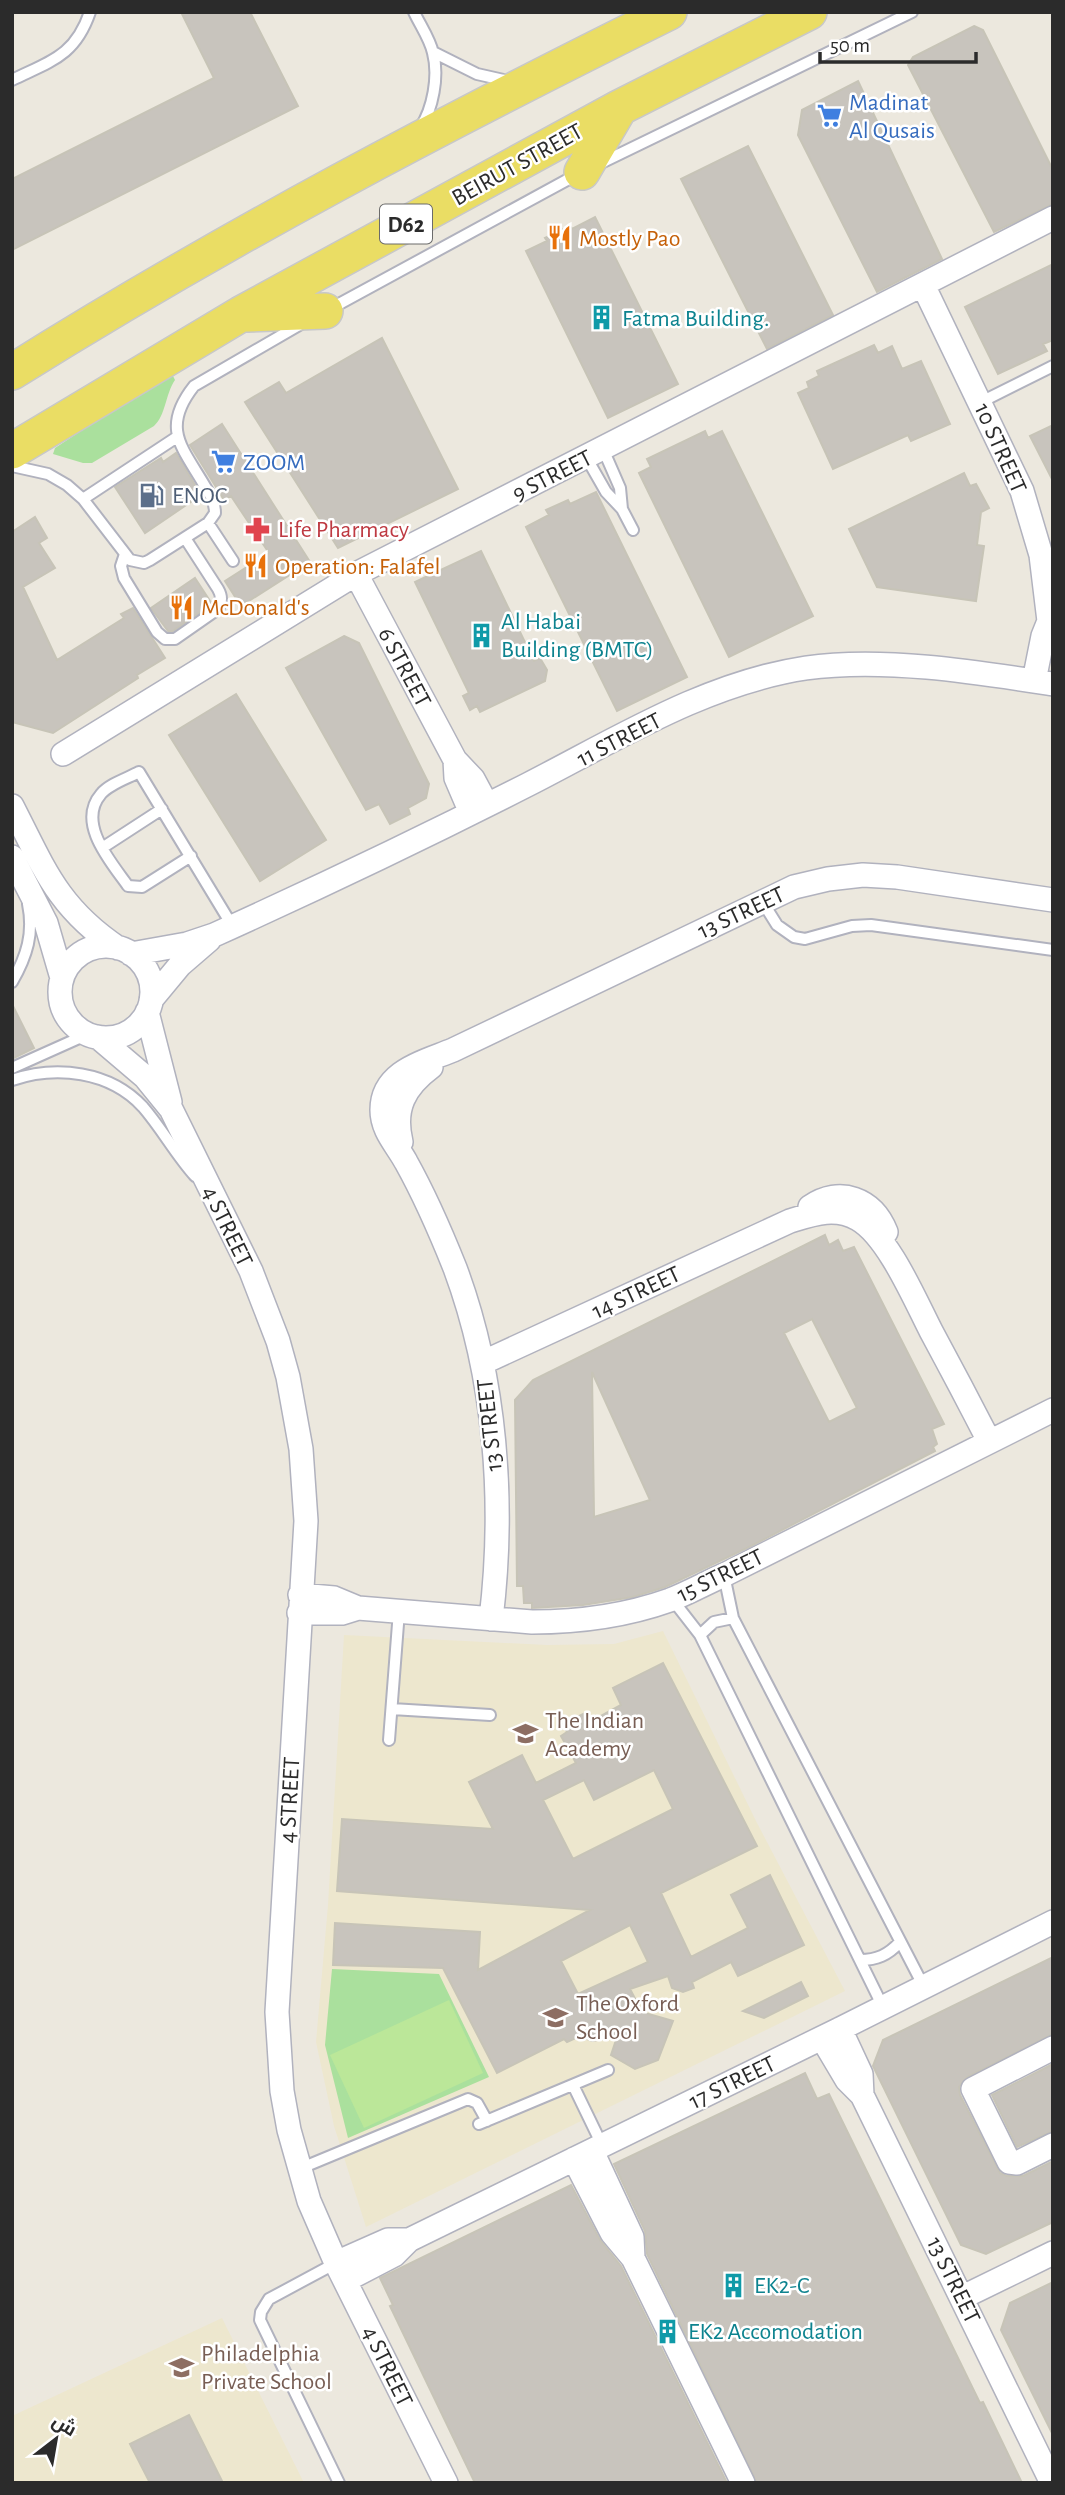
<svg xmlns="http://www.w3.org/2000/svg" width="1065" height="2495" viewBox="0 0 1065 2495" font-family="'Alegreya Sans',Cairo,sans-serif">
<rect width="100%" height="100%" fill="#ece8de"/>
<path fill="#ede7ce" d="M663,1631L757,1823L845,1991L366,2227L334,2126L316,2042L328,1905L344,1635L547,1645L614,1644Z
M222,2318L304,2483H12V2416Z"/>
<path fill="#aae09d" d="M171,372L175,380C165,395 166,415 154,426L92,463H83L53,454L55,448Z
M332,1969L439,1974L489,2077L348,2138L325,2045Z"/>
<path fill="#bbe799" d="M449,2000L483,2073L364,2128L330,2055Z"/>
<path fill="#c8c4bd" stroke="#c7c4b7" stroke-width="2" fill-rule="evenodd" d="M181,12H250L298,106L12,250V179L214,78Z
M974,26L983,30L1053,170V204L994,232L908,65L913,57Z
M858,81L942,259L877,292L798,135L802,110Z
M748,146L833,315L767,349L681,179Z
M595,217L678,384L608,418L526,251L547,241L545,238L570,226L572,229Z
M1053,264V340L1043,344L1047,351L998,374L965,307Z
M382,338L458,489L338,548L245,402L279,382L286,393Z
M874,345L878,353L892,346L902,369L921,361L950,424L911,441L908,435L833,469L798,393L809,388L807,382L819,376L817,371Z
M222,424L310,562L241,606L225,581L269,553L231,496L224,500L190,445Z
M1053,425V481L1030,436Z
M705,431L708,438L722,431L813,616L729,657L639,473L651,467L647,459Z
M176,453L201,495L145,533L115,487L161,458L163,462Z
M964,473L970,486L976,484L989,508L981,512L977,545L984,546L976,601L877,587L849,529Z
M596,492L687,677L617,711L526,527L549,515L546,510L568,500L570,504Z
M35,517L47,538L39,543L55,568L23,587L57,660L124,618L121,614L133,608L165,658L137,675L138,678L53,733L12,722V532Z
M481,551L534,661L540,658L547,670L545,681L480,712L477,706L470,710L463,696L469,693L415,582Z
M195,578L212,604L173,631H168L151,608Z
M344,636L359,643L429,784L426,798L408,808L410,814L390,824L379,804L366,810L286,668Z
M236,694L326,840L260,881L169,735Z
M12,1004L34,1048L12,1059Z
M825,1235L829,1245L838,1240L843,1251L854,1247L944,1424L932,1429L937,1444L933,1447L935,1451L749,1547L665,1587L633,1597L583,1605L532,1608V1603H524L523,1586H517L515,1400L533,1380ZM812,1319L857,1408L829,1422L784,1333ZM592,1372L650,1500L594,1517Z
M663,1663L757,1846L661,1893L691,1957L748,1928L731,1895L770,1875L804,1945L738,1976L731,1962L692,1982L694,1988L683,1992L672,1988L668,1976L630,1989L641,2010L638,2011L673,2021L658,2060L635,2069L611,2055L617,2037L592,2041L580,2036L567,2042L564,2039L497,2073L443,1968L333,1965L335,1923L480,1932L478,1970L590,1910L337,1891L342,1819L493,1829L469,1782L522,1755L536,1783L576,1763L561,1736L567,1732L563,1724L585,1713L590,1722L621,1705L613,1688ZM654,1770L673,1809L573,1859L543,1800L584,1780L594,1800ZM630,1925L648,1962L578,1994L561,1961Z
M1053,1957V2034L967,2077L959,2087L960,2095L1000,2173L1007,2176H1023L1053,2161V2222L986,2254L961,2245L873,2066L883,2040Z
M801,1982L808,1996L764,2018L743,2011Z
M1053,2064V2131L1017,2147L992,2095Z
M805,2073L817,2099L829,2094L980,2403L983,2402L1022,2483H757L647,2254L645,2231L614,2164Z
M571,2185L600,2240L621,2266L727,2483H475L390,2306L393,2305L380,2278Z
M1053,2282V2435L1001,2330L1010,2303Z
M189,2415L223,2483H150L130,2444Z"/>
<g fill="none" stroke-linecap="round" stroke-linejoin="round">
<defs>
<path id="lane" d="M414,12C420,25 430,39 433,53C439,76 433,109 420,128
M433,52L477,74L508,81
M12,80C51,61 75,56 90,12
M599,164L912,12
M328,310L578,174
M981,402L1053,366
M603,449L620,488L622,509
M586,457L606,492L622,509L633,530
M12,466L48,474L67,485L83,499L130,560L144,563L150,560L208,523L215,513C215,503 211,496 206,488C183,448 160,429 194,386L301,324
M83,499L177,437
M208,523L233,561
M125,554L121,566L124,578L157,632L165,639H175L218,609C222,601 222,596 218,589L185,538
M102,848L162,809
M191,856L142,887L128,886C111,862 76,823 101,794C109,784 128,778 139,772L233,927
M762,901L777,925L794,937L805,939L852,926L871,925L1053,950
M12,982C27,956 34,933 28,904
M12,1068L88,1034
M12,1080C56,1065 110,1071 143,1107C162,1129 176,1155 195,1176
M724,1575L733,1618L924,1987
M672,1599L700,1635L883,2007
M700,1635L714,1622L733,1618
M392,1709L490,1715
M389,1740L399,1611
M860,1960C877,1960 888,1955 900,1942
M573,2085L602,2145
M479,2124L608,2070
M299,2169L468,2099L477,2103L487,2121
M336,2263L269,2299L261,2312L260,2320L339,2483"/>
<path id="street" d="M923,285L1022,491L1041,555L1049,621L1053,631
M356,574L455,760L473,779L487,805
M1034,681L1043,636L1049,621
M63,754L356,574L1053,218
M455,760L456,778L471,813
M12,806C44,868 57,907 118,948
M12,857L46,923L62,978
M60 992a46 46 0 1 1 92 0a46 46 0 1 1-92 0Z
M131,954L187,944L214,935C320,887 425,837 529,784C617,739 706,683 806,668C883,657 976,672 1053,684
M151,1000L180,965L209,940
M147,1012L170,1102
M98,1037L145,1077L171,1109L251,1271L278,1341L288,1377L301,1449L306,1521L277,2012L282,2091L289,2130L309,2201L336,2263L446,2483
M401,1142C393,1109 404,1087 431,1067
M810,1207C840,1186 873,1199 886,1232
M482,1363L790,1221C813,1214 835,1206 858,1219C888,1236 915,1300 931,1331C951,1368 970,1404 989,1441
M300,1595L334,1598L358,1608
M299,1613H342L358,1608L532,1622C580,1622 625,1616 670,1600C688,1593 706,1583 724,1575L1053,1410
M491,1619C505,1503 496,1378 455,1268C441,1233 425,1196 406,1162C397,1145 382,1131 382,1110C382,1071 424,1062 453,1050L794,887L828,879L863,875L897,877L1053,900
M840,2029L861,2074L862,2095
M822,2038L847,2080L862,2095L1052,2483
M1053,2048L973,2089L1009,2162L1017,2163L1053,2145
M592,2151L632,2237L633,2258
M574,2159L612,2233L633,2258L743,2483
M336,2263L388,2240H409
M346,2280L394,2255L409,2240L840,2029L1053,1922
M963,2297L1053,2253"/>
<path id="primary" d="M582,172L619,109
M248,314L325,311
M12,372C224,239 445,123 669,12
M12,451L241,314L619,108L809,12"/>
</defs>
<use href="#lane" stroke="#b1b2be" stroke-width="14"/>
<use href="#street" stroke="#b1b2be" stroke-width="26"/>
<use href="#primary" stroke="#c8c8c8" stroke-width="38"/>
<use href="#lane" stroke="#fff" stroke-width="10"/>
<use href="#street" stroke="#fff" stroke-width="23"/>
<use href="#primary" stroke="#eadd64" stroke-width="35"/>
</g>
<defs>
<symbol id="supermarket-bare" viewBox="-9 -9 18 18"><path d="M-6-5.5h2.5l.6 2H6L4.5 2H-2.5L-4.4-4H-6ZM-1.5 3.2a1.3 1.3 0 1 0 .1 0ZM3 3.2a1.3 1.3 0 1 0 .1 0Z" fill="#3f7fe0" stroke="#fff" stroke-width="2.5" paint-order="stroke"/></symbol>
<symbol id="restaurant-bare" viewBox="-9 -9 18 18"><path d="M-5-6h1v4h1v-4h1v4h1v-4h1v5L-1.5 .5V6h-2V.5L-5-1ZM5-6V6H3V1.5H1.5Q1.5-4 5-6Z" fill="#e8710a" stroke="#fff" stroke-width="2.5" paint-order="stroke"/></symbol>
<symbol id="building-bare" viewBox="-9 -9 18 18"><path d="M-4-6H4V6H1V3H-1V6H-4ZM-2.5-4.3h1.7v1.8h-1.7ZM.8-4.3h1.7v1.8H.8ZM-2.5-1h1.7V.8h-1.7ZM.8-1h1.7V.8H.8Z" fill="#0f9aa8" stroke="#fff" stroke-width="2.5" paint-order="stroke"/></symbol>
<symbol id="fuel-bare" viewBox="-9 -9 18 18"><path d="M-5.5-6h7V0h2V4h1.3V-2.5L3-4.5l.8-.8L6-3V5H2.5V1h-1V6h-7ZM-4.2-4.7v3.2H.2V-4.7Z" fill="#5c6f8a" stroke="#fff" stroke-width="2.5" paint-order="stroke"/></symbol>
<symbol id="pharmacy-bare" viewBox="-9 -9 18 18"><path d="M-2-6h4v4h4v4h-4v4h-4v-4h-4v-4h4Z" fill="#e0444e" stroke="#fff" stroke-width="2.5" paint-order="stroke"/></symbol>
<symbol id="school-bare" viewBox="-9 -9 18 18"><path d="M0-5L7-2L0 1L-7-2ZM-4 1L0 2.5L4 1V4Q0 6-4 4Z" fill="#8d6e63" stroke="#fff" stroke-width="2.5" paint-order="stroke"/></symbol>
</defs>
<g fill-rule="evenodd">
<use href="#supermarket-bare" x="812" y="98" width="35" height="35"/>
<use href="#restaurant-bare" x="542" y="220" width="35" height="35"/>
<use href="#building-bare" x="584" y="300" width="35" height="35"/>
<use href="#supermarket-bare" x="206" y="444" width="35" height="35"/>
<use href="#fuel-bare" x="134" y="478" width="35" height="35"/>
<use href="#pharmacy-bare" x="240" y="512" width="35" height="35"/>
<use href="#restaurant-bare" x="238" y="548" width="35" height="35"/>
<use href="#restaurant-bare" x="164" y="590" width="35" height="35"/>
<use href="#building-bare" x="464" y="618" width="35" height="35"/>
<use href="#school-bare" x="508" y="1716" width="35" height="35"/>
<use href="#school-bare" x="538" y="2000" width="35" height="35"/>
<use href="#building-bare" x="716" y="2268" width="35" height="35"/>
<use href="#building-bare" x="650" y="2314" width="35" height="35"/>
<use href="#school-bare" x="164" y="2350" width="35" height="35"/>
</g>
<g text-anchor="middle" stroke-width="5" stroke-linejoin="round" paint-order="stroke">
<rect fill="#fff" stroke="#6b6b6b" stroke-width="2" x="380" y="204.5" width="52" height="39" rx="5"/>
<g font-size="23" font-weight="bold" fill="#2b2b2b">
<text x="406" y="232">D62</text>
</g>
<g font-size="24" fill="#366cbe" stroke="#fff" text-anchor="start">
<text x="849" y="110">Madinat<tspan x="849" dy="28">Al Qusais</tspan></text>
<text x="243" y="470">ZOOM</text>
</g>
<g font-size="24" fill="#2b2b2b" stroke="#fff">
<text transform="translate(517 164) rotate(-29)" y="8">BEIRUT STREET</text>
<text transform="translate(1001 448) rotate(66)" y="8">10 STREET</text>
<text transform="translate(552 475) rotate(-27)" y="8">9 STREET</text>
<text transform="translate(405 667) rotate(62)" y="8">6 STREET</text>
<text transform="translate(619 739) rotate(-27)" y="8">11 STREET</text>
<text transform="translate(741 912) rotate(-25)" y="8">13 STREET</text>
<text transform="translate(228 1226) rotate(64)" y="8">4 STREET</text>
<text transform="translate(636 1292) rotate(-25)" y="8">14 STREET</text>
<text transform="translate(489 1425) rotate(-96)" y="8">13 STREET</text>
<text transform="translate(720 1575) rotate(-26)" y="8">15 STREET</text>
<text transform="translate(289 1800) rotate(-87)" y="8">4 STREET</text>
<text transform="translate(732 2082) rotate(-26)" y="8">17 STREET</text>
<text transform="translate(954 2280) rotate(64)" y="8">13 STREET</text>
<text transform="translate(388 2366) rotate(64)" y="8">4 STREET</text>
</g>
<g font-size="24" fill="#c56008" stroke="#fff" text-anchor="start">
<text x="579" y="246">Mostly Pao</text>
<text x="275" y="574">Operation: Falafel</text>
<text x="201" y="615">McDonald's</text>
</g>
<g font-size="24" fill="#0d838f" stroke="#fff" text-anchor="start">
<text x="622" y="326">Fatma Building.</text>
<text x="501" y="629">Al Habai<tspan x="501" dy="28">Building (BMTC)</tspan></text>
<text x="754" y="2293">EK2-C</text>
<text x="688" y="2339">EK2 Accomodation</text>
</g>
<g font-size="24" fill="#4e5e75" stroke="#fff" text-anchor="start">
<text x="172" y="503">ENOC</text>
</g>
<g font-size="24" fill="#be3a42" stroke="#fff" text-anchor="start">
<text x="278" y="537">Life Pharmacy</text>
</g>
<g font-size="24" fill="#785e54" stroke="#fff" text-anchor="start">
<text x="545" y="1728">The Indian<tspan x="545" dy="28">Academy</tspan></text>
<text x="576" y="2011">The Oxford<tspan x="576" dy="28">School</tspan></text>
<text x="201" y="2361">Philadelphia<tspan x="201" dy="28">Private School</tspan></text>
</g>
</g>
<rect width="1065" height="2495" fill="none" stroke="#2b2b2b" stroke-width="28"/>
<g transform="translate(56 2439) rotate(31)" stroke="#ffffff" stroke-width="5" paint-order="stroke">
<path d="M0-5L12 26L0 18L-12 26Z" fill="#2b2b2b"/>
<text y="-10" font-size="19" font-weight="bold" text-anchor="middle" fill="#2b2b2b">ش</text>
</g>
<path d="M820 52v10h156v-10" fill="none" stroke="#2b2b2b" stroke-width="3.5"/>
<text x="830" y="52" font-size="21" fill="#2b2b2b" stroke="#ffffff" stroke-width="5" paint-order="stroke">50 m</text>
</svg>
